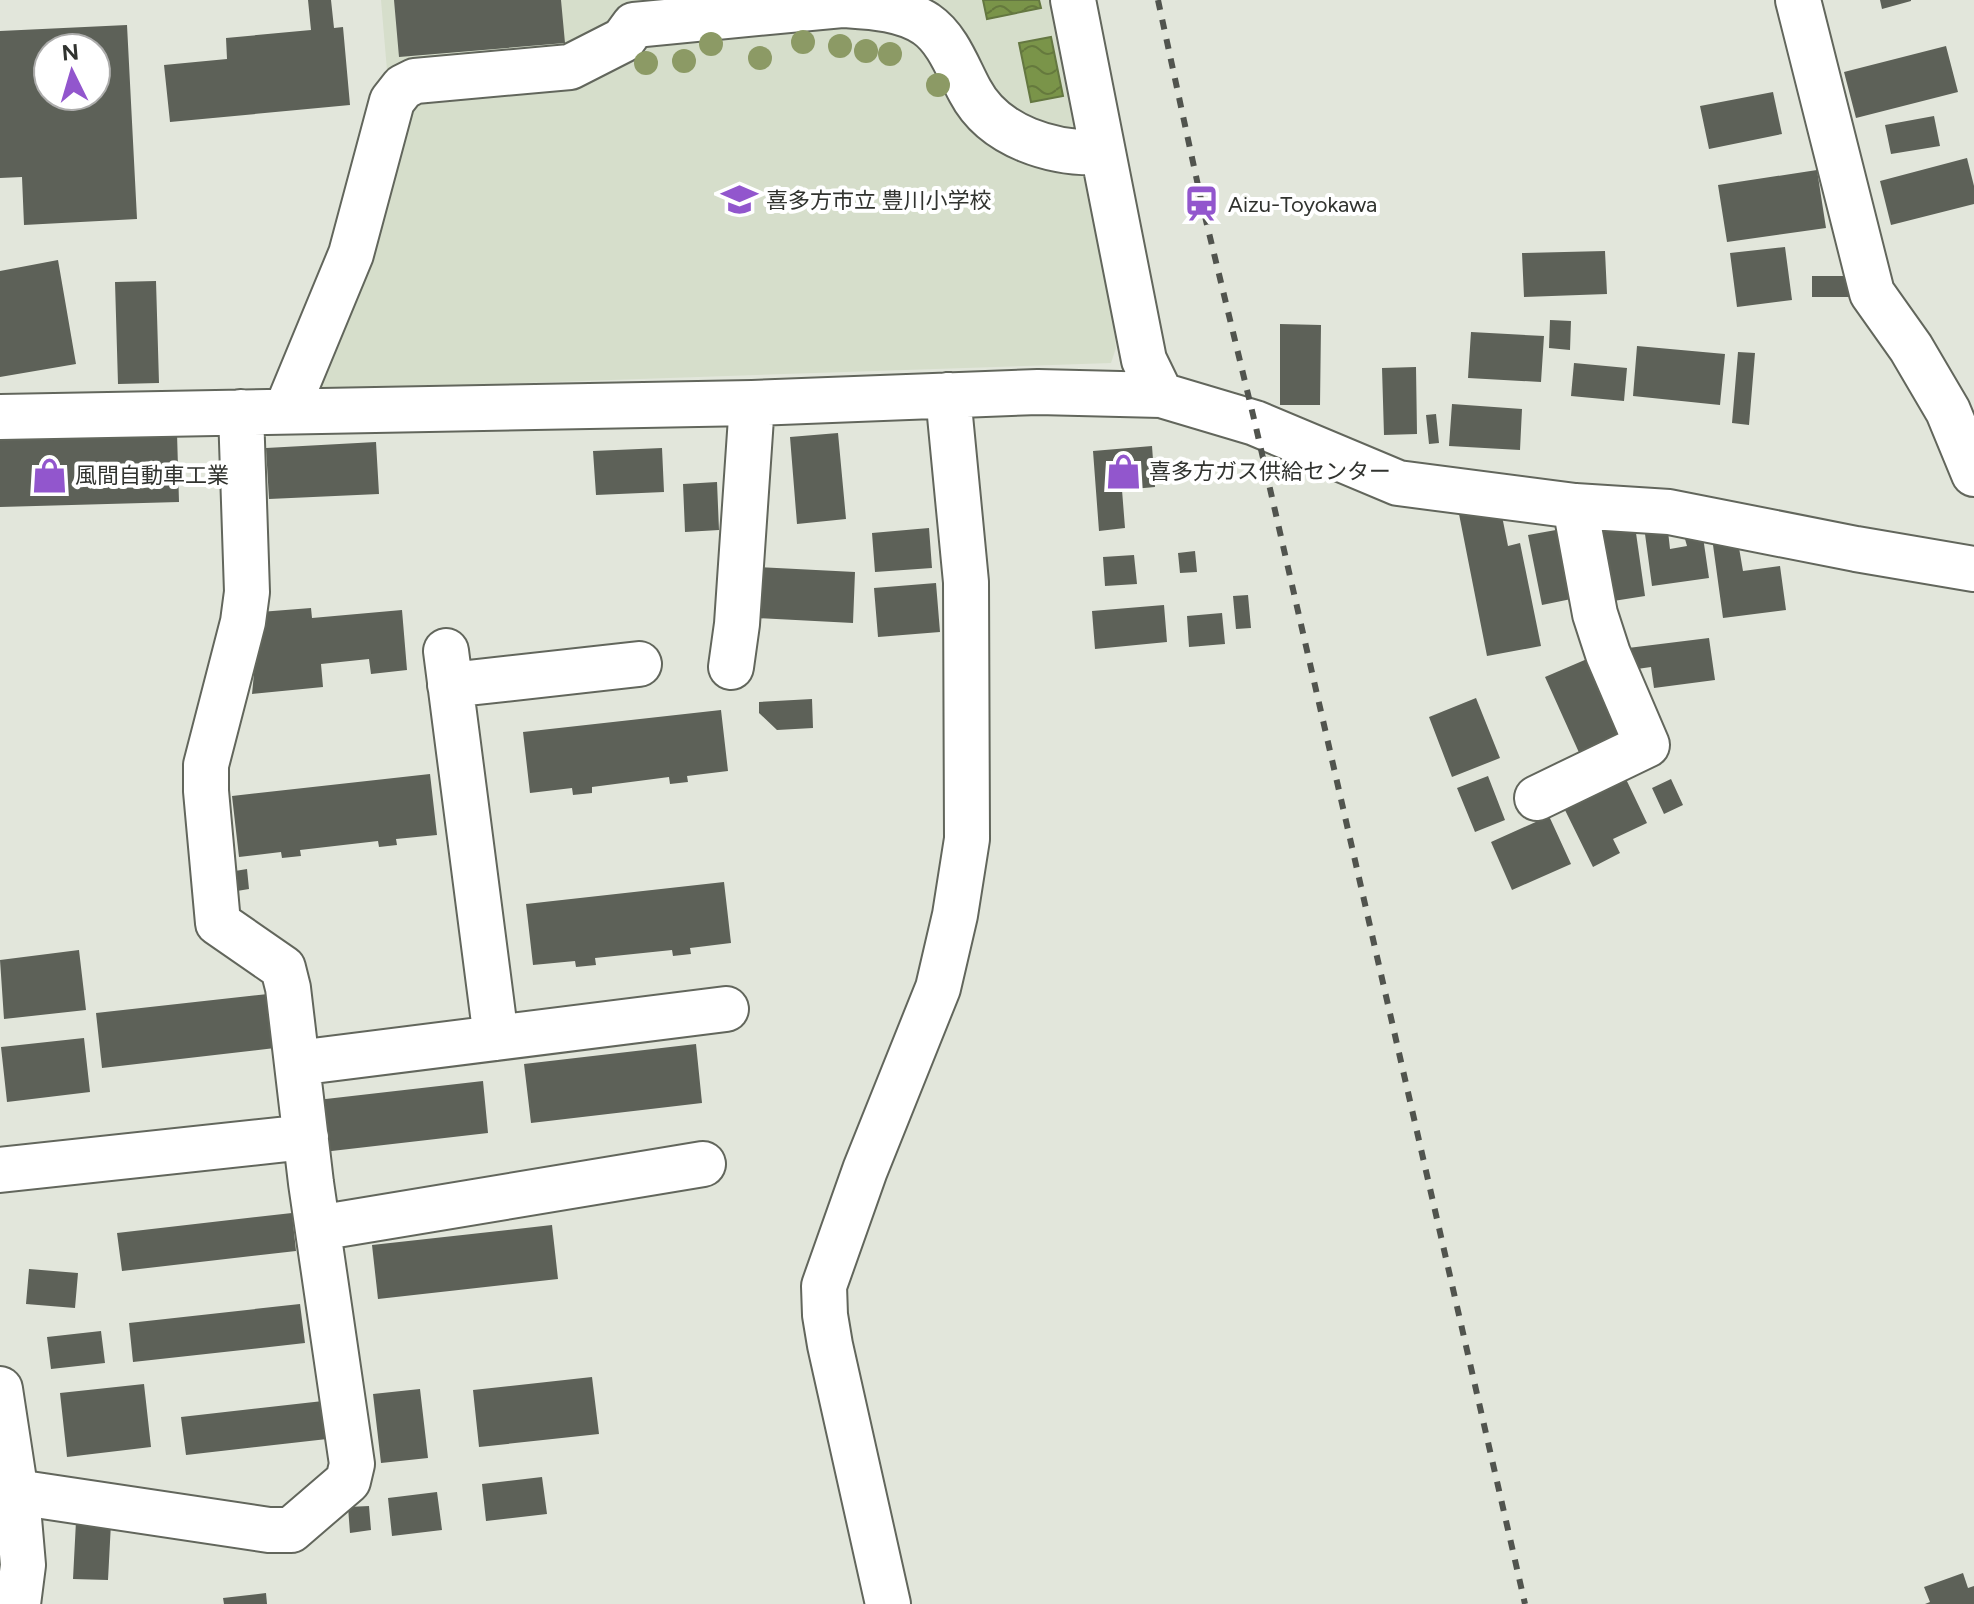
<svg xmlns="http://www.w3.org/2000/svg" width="1974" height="1604" viewBox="0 0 1974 1604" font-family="Figtree,'Noto Sans JP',sans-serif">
<defs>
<pattern id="water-waves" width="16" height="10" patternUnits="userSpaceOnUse" patternTransform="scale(2)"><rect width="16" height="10" fill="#7a9449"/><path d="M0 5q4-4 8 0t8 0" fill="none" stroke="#65793d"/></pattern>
</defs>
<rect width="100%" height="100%" fill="#e2e6db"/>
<path fill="#d6decb" d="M381,0H1059L1113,319L1116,348L1111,363L317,390L395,164Z"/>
<path fill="url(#water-waves)" stroke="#647741" stroke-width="2" d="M983,0H1039L1041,8L987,19Z
M1051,37L1063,96L1031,102L1019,43Z"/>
<path fill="#5d6158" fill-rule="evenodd" d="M308,0H331L334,28L343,27L350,105L170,122L164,65L227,59L226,38L311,30Z
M394,0H561L565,43L399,57Z
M1880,0H1911V1L1882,9Z
M127,25L137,219L24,225L22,177L0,178V31ZM48,48H96V96H48Z
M1946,46L1958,92L1856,118L1844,72Z
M1773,92L1782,134L1709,149L1700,106Z
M1934,116L1940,146L1891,154L1885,125Z
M1967,158L1974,186V204L1891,225L1880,181Z
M1817,170L1826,228L1727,242L1718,185Z
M1785,247L1792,300L1737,307L1730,253Z
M1605,251L1607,294L1524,297L1522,253Z
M58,260L76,364L0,377V271Z
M1812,276H1849V297H1812Z
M156,281L159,383L118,384L115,282Z
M1550,320L1571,321L1570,350L1549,348Z
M1280,324L1321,325L1320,405H1280Z
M1471,332L1544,336L1541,382L1468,378Z
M1637,346L1725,354L1720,405L1633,396Z
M1738,352L1755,353L1749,425L1732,423Z
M1574,363L1627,368L1624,401L1571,396Z
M1416,367L1417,434L1384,435L1382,368Z
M1452,404L1522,409L1520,450L1449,446Z
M1436,414L1439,443L1429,444L1426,415Z
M177,433L179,502L0,507V438Z
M838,433L846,519L797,524L790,437Z
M376,442L379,494L269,499L266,448Z
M1152,446L1155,487L1122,490L1125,528L1099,531L1093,451Z
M662,448L664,492L596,495L593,451Z
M717,482L719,530L685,532L683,484Z
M1500,506L1508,546L1520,543L1541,646L1487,656L1459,514Z
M1634,519L1645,596L1607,602L1596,524Z
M929,528L932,568L875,572L872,533Z
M1567,528L1581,597L1542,605L1528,535Z
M1668,531L1670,549L1687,546L1685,539L1703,537L1709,578L1652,586L1645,534Z
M1738,542L1743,571L1780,566L1786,610L1723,618L1713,545Z
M1195,551L1197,572L1180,573L1178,553Z
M1134,555L1137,584L1105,586L1103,557Z
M758,567L855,572L853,623L756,618Z
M936,583L940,632L878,637L874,588Z
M1248,595L1251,628L1236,629L1233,596Z
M1164,605L1167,642L1095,649L1092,611Z
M311,608L312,618L402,610L407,670L371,674L369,659L321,664L323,687L252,694L260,612Z
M1222,613L1225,644L1189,647L1187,616Z
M1709,638L1715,680L1654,688L1651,667L1630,670L1628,648Z
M1587,659L1622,739L1581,757L1545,677Z
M1476,698L1500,758L1452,777L1429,717Z
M812,699L813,728L777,730L759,713V702Z
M721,710L728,771L687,776L688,782L670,784L669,777L592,787V793L573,795L572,788L530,793L523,732Z
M430,774L437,835L396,839L397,845L379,847L378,841L300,850L301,856L282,858L281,852L239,857L232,796Z
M1488,776L1505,820L1475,832L1457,788Z
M1625,777L1647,823L1613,839L1620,853L1593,867L1563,806Z
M1671,779L1683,805L1664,814L1652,788Z
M1549,816L1571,864L1512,890L1491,842Z
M247,869L249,889L237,891L235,871Z
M724,882L731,943L690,948L691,954L673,956L672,950L595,958L596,965L576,967L575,961L533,965L526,904Z
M79,950L86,1010L4,1019L0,960Z
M268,994L275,1048L102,1068L96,1013Z
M84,1038L90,1092L7,1102L1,1047Z
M696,1044L702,1103L531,1123L524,1064Z
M483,1081L488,1133L323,1152L317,1100Z
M292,1213L296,1251L122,1271L117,1233Z
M552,1225L558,1279L378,1299L372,1245Z
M29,1269L78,1273L75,1308L26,1304Z
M300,1304L305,1343L133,1362L129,1323Z
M101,1331L105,1363L51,1369L47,1337Z
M592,1377L599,1434L479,1447L473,1390Z
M144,1384L151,1447L67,1457L60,1393Z
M420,1389L428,1458L381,1463L373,1394Z
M323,1401L327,1439L186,1455L181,1417Z
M542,1477L547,1514L486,1521L482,1484Z
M437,1492L442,1530L392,1536L388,1498Z
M369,1506L371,1530L350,1533L348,1507Z
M76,1521L111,1523L108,1580L73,1579Z
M1963,1573L1968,1588L1974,1586V1604H1925L1930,1602L1924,1587Z
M266,1593L267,1604H224L223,1598Z"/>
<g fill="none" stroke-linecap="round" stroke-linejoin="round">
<defs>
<path id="minor" d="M1073,0L1144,360L1161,395
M1798,0L1872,293L1911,348L1948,411L1974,474
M286,411L351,254L392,101L403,87L415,81L570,67L623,40L634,25L842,5C871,7 901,8 926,24C948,39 958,69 970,91C994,137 1054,155 1103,152
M0,417L752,403L1038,392L1161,395L1255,423L1398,483L1575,506L1669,512L1856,549L1974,569
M446,651L496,1038
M731,667L737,624L752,403
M450,685L639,664
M1537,798L1647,745L1608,654L1595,614L1575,506
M297,1063L726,1009
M0,1170L306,1137
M318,1228L703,1164
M16,1492L269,1530H291L348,1481L352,1464L311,1183L288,988L283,968L218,923L206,791V765L243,622L247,592L241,412
M888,1604L830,1345L825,1315L824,1286L865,1170L938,988L955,915L967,839L966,582L948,395"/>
<path id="major" d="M0,1389L18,1507L23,1565L18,1604"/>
</defs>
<use href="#minor" stroke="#62665c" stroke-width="48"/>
<use href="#major" stroke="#62665c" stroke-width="48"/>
<use href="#minor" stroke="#fff" stroke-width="44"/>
<use href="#major" stroke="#fff" stroke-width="44"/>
<path stroke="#51544e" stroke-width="6" stroke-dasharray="10 10" stroke-linecap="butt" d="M1158,0L1202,204L1255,423L1525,1604"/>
</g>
<g fill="#8c9a65">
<circle cx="803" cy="42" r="12"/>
<circle cx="711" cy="44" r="12"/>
<circle cx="840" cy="46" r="12"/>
<circle cx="866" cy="51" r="12"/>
<circle cx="890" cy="54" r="12"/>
<circle cx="760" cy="58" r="12"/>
<circle cx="684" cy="61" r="12"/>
<circle cx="646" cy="63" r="12"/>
<circle cx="938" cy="85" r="12"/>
</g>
<defs>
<symbol id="school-bare" viewBox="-9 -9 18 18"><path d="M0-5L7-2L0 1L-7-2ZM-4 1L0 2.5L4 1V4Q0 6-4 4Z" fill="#9256cd" stroke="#fff" stroke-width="2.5" paint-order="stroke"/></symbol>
<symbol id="station-bare" viewBox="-9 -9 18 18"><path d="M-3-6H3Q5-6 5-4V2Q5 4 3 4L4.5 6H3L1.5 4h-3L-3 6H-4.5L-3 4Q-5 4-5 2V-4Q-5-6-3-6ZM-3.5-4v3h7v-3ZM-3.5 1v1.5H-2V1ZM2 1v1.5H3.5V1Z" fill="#9256cd" stroke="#fff" stroke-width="2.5" paint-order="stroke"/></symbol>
<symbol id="shop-bare" viewBox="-9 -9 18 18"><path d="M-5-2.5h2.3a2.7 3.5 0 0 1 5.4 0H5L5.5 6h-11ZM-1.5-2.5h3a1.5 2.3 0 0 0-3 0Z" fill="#9256cd" stroke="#fff" stroke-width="2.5" paint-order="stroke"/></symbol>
</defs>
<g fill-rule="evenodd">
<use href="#school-bare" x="714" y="174" width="51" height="51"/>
<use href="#station-bare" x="1176" y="178" width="51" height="51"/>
<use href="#shop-bare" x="1098" y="446" width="51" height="51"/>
<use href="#shop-bare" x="24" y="450" width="51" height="51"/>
</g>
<g text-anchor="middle" stroke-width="8" stroke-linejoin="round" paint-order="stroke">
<g font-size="22" fill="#31332f" stroke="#fff" text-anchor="start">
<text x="766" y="208">喜多方市立 豊川小学校</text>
<text x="1228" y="212">Aizu-Toyokawa</text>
<text x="1149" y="479">喜多方ガス供給センター</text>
<text x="75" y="483">風間自動車工業</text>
</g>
</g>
<g transform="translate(72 72) rotate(355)"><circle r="38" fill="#ffffff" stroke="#adadac" stroke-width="2"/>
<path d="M0-6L14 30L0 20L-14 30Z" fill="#9256cd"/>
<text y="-12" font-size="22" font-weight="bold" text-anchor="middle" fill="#31332f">N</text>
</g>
</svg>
